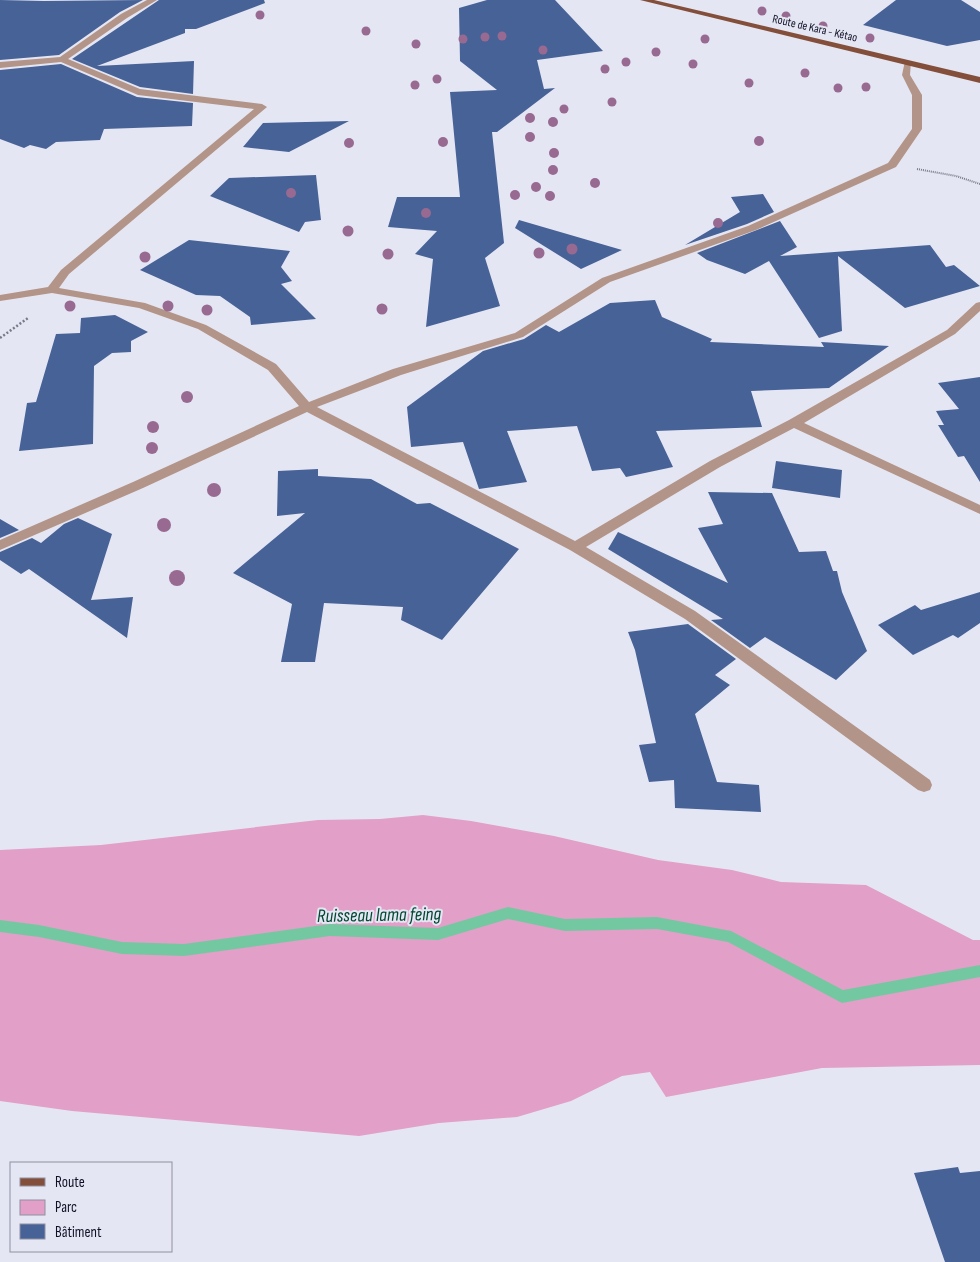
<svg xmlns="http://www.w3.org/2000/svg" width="980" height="1262" viewBox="0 0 980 1262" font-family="'Sofia Sans Condensed',sans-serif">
<rect width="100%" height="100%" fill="#e5e6f3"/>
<path fill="#e29fc7" d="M423,815L471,821L554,836L658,860L732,870L781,882L866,885L973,940H980V1065L822,1068L666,1097L650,1072L622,1076L571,1101L517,1117L439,1123L359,1136L72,1111L0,1101V850L101,845L318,820L380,819Z"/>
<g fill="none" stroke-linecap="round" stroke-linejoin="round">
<path fill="#74c8a1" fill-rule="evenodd" d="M508,907L565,919L657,917L731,931L843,990L980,965V977L842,1003L728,942L657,929L565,931L508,919L438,940L330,936L184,956L122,954L39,937L0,932V920L39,925L122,942L184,944L330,924L438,928Z"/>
</g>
<path fill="#476297" d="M0,0L44,1L143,0L120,12L59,55L0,60Z
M159,0H264L265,3L196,29H185V33L97,66L194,61L193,94L140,87L72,59Z
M487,0H555L603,51L537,60L544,89L555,88L497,132H492L504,243L485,258L500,306L426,327L433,259L415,254L437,231L388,227L397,197H460L450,92L497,90L460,61L459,8Z
M896,0H961L980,12V40L947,46L863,25Z
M61,64L137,97L193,103L192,126L104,129L100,140L56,142L46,149L30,145L24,148L0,139V70Z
M349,121L289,152L243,147L263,123Z
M316,175L321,220L305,222L299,232L210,196L229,178Z
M763,194L774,212L747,224L685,245L740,212L731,197Z
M519,220L622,250L581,269L515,228Z
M780,221L797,247L780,256L930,245L946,267L954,265L980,286L905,308L838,256L842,331L819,338L769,261L745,274L707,260L697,253Z
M189,240L290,251L281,267L292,281L281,284L316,319L251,325L250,317L220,296L196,295L140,270Z
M655,300L662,317L712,339L710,342L824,347L821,342L889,346L829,388L751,391L762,427L656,431L673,467L626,477L620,468L592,471L577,426L507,431L527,482L479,489L463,442L411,447L407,407L483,351L524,339L546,325L559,332L610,303Z
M115,315L148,332L131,341V352L112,353L94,366L93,444L19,451L27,403L36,402L56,334L80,333L81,318Z
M980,377V482L964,456L958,457L938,425H944L936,411L959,409L938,383Z
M776,461L842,470L840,498L772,488Z
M318,469V476L371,479L417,504L430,503L519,549L442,640L401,620L403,607L324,603L315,662H281L292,604L233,573L305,513L277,516L278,471Z
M708,492L772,493L799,552L826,551L833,571H837L842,592L867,651L836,680L765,637L750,648L711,620L723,619L608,549L618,532L728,583L698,528L723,524Z
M78,518L112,534L91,600L133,597L127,638L29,569L21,574L0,560V552L32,538L41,543L64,524Z
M0,519L19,530L0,538Z
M980,592V623L958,638L953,635L913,655L878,625L915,605L921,610Z
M688,624L736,659L715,675L730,685L695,714L717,782L759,785L761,812L675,808L674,780L649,782L639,745L656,743L635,650L628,632Z
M958,1167L960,1173L980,1171V1262H945L914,1173Z"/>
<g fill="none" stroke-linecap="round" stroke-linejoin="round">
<path stroke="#79798b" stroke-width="2" stroke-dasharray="1 1" stroke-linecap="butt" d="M917,169L956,176L980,184"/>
<path stroke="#79798b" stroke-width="2.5" stroke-dasharray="2 2" stroke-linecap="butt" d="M0,338L28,318"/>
<path fill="#b39488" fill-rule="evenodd" d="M147,0H157L127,18L68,59L140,89L262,104L267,107L69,274L59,288L145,303L206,325L276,364L309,402L393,369L515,333L602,278L748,226L888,163L912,129V95L902,75L905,61H911L910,75L922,95V129L896,167L756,230L610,282L523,337L401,375L317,407L575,541L710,461L789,420L947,330L976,303L980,302V311L955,334L804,423L980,505V514L794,428L720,467L586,547L695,611L930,780L932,785L930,790L924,792L918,790L685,619L570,550L307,412L143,488L0,550V540L133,482L299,406L268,370L198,329L139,308L52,293L0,301V295L48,287L61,270L254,109L138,95L61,62L0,68V62L60,57L121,14Z"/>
<path fill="#834f3a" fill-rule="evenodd" d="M640,0H654L980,77V83Z"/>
</g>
<g fill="#986a92">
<circle cx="762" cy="11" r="4.5"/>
<circle cx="260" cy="15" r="4.5"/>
<circle cx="786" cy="16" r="4.5"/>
<circle cx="823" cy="26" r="4.5"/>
<circle cx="366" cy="31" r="4.5"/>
<circle cx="502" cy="36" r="4.5"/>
<circle cx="485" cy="37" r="4.5"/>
<circle cx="870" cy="38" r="4.5"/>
<circle cx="463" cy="39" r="4.5"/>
<circle cx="705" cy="39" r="4.5"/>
<circle cx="416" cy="44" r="4.5"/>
<circle cx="543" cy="50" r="4.5"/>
<circle cx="656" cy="52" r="4.5"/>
<circle cx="626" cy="62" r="4.5"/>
<circle cx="693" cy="64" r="4.5"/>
<circle cx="605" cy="69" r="4.5"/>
<circle cx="805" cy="73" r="4.5"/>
<circle cx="437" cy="79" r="4.5"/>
<circle cx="749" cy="83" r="4.5"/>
<circle cx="415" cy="85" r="4.5"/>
<circle cx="866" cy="87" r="4.5"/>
<circle cx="838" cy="88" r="4.5"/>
<circle cx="612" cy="102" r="4.5"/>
<circle cx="564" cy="109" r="4.5"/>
<circle cx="530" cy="118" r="5"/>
<circle cx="553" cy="122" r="5"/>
<circle cx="530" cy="137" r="5"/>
<circle cx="759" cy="141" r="5"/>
<circle cx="443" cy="142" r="5"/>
<circle cx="349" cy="143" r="5"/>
<circle cx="554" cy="153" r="5"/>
<circle cx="553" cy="170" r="5"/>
<circle cx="595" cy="183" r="5"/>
<circle cx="536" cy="187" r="5"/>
<circle cx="291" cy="193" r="5"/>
<circle cx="515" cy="195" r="5"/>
<circle cx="550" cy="196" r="5"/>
<circle cx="426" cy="213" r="5"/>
<circle cx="718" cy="223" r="5"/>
<circle cx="348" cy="231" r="5.5"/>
<circle cx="572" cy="249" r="5.5"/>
<circle cx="539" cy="253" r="5.5"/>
<circle cx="388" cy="254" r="5.5"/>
<circle cx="145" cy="257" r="5.5"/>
<circle cx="70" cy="306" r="5.5"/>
<circle cx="168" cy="306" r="5.5"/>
<circle cx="382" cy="309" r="5.5"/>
<circle cx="207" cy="310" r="5.5"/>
<circle cx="187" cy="397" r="6"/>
<circle cx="153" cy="427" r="6"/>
<circle cx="152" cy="448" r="6"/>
<circle cx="214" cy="490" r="7"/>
<circle cx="164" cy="525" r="7"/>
<circle cx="177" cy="578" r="8"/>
</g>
<g text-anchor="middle" stroke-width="4" stroke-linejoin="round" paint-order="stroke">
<g font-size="12" fill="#111027" stroke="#e5e6f3">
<text transform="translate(815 28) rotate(13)" y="4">Route de Kara - Kétao</text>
</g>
<g font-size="19" font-style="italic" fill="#004830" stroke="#e5e6f3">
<text transform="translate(379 914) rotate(-1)" y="7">Ruisseau lama feing</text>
</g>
</g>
<rect x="10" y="1162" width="162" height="90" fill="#e5e6f3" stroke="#9090a1"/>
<rect x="20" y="1178" width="25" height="8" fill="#834f3a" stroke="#9090a1"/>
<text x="55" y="1187" font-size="15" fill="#111027">Route</text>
<rect x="20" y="1200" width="25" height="15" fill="#e29fc7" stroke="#9090a1"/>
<text x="55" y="1212" font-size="15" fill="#111027">Parc</text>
<rect x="20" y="1224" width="25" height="15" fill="#476297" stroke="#9090a1"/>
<text x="55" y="1237" font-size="15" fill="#111027">Bâtiment</text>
</svg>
